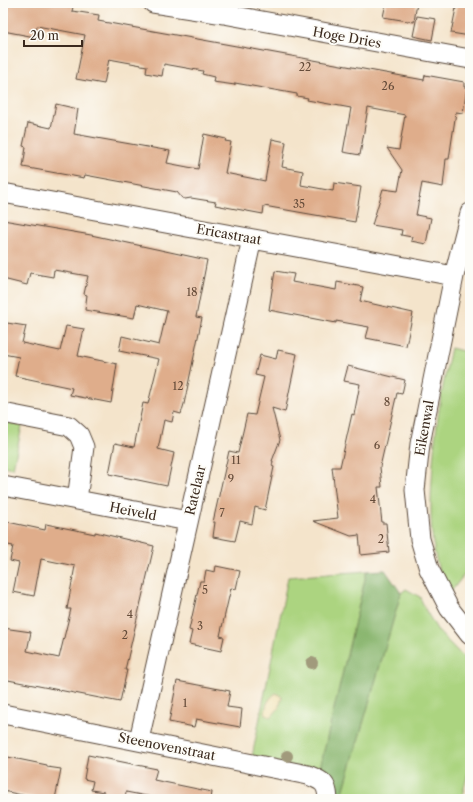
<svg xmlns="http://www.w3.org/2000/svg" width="473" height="802" viewBox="0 0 473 802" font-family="'Libre Caslon Text',serif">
<rect width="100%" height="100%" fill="#fdfcf7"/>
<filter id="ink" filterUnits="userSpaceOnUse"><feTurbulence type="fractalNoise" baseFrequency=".025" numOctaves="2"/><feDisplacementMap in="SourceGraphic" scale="8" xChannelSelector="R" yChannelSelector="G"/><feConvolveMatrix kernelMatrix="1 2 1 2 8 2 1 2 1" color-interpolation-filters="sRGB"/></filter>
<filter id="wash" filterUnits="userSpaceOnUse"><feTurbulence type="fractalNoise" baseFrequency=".012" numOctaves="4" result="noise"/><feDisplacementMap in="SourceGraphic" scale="16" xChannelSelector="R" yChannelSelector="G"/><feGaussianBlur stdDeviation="0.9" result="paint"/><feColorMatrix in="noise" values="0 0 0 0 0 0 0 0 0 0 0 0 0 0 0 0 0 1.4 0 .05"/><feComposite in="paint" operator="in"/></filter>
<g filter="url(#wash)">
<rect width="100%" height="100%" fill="#f4e4cb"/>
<path fill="#acd480" stroke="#747f4f" d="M451,348L470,353V567L450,593C447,587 444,582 441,576C430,546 430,512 432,480C434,435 441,391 451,348Z
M6,422L22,426L13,468L3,466V436Z
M367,571L319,772L252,757L288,577Z
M406,589L420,597L425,609L438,631L470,664V766L461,799H341L395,614L401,593Z"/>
<path fill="#89b66e" stroke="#627046" d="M385,570L401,593L341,799L330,776L319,772L367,571Z"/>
<path fill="#eeda9e" stroke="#94825e" d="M276,693L282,697L279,708L271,717L265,715C265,705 268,699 276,693Z"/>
<g id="blocks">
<path fill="#dfad8b" d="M3,3H74L72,11L99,15L98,21L424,80L425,75L464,82V87H467L463,113L456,112L449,159H446L443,187L422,183L416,215L431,218L426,244L411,241L412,237L401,235L402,230L372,225L383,189L398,191L402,170L387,148L399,150L405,115L368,108L360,155L343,152L351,108L307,100L308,98L297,96V94L235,83V85L213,82L214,77L202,74L203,71L164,64L162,76L146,73L147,66L109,59L104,84L76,79L85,35L37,26L35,37L3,31Z
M386,3H417L414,22L383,17Z
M457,3H470V36L451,33Z
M417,16L436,19L432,40L413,36Z
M56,104L78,109L74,134L170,151L167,163L198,169L204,134L226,139L225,141L231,142L225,173L265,181L272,139L286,142L282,167L303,171L301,185L333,191L334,183L361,187L355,222L264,206L263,214L215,205L216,202L191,198L185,199L182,198L177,192L85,175L84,178L23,167L26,147L23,146L28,123L51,128Z
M3,220L91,235L207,260L196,317L202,318L184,404L181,414L174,412L172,422L164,420L158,449L174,453L167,486L109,474L115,443L134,447L143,403L148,404L159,359L119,351L122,336L159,345L167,311L137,304L134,318L85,310L87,295L84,294L88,276L54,270L53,277L30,273L27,285L3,279Z
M275,271L294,274L292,282L336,290L337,282L363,287L360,301L413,313L406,346L366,338L369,327L336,321V323L269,310Z
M7,323L26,326L22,343L60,351L66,326L84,329L78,356L117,364L111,403L70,395L72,388L15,376L19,357L3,354V341Z
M278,350L297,354L285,412L272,408L280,440L272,461H273L272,466L274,467L265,510L255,507L252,524L240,521L235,541L213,537L215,522H213L229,451L238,453L247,414L255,415L264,377L255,375L260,355L276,359Z
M348,366L405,380L402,394L397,393L380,467L382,487H378L382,523H386L389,552L361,555L359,535L351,536L313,521L338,518L332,467H340L352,414L354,415L360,384L344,381Z
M3,521L45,530L46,524L95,534V532L154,546L125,670H127L120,702L3,679V628L31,632L27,651L59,658L71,609H67L75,566L41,559L34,596L13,592L19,563L10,561L13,546L3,544Z
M216,566L240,571L236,589L231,588L220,636L224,637L221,651L189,644L192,631L189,630L200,581H204L206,570L215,572Z
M177,681L230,691L227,707L242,709L240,727L196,719L194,727L169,722Z
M88,755L157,769L154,780L212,792L211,799H162L126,792L125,799H102L104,792L91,790L93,781L84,779Z
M3,756L47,765V767L61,769L55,799H41L3,791Z"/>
</g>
</g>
<g filter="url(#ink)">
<use href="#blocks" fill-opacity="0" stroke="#574638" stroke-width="1"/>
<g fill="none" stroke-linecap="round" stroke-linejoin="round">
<defs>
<path id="minor" d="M153,3L224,14L470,59
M3,193L454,276
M470,213L454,276L420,444L415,490L420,539L429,569L449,608L470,635
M3,413L69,426L79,435L84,447L77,500L188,521
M3,486L77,500
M3,714L308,775C323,781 327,783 328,799
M139,740L252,239"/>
</defs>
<use href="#minor" stroke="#574638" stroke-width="21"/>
<use href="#minor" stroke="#fff" stroke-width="19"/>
</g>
<g fill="#a19a7c">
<circle cx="312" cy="663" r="6"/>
<circle cx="287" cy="756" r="6"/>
</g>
</g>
<g text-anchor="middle" stroke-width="4" stroke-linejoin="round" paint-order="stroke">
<g font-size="11" fill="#644b39">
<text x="305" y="71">22</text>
<text x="388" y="90">26</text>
<text x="299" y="208">35</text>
<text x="192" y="296">18</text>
<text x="178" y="390">12</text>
<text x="387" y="406">8</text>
<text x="377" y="449">6</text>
<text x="236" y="464">11</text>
<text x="231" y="483">9</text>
<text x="373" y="503">4</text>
<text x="222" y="517">7</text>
<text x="381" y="543">2</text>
<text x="205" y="594">5</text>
<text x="130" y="618">4</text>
<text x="200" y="630">3</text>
<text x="125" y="639">2</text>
<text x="185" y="707">1</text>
</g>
<g font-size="13" fill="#3b2a1e" stroke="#fdfcf7">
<text transform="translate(347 37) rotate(10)" y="5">Hoge Dries</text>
<text transform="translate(229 234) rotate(10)" y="5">Ericastraat</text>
<text transform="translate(424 428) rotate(-80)" y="5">Eikenwal</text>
<text transform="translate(195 490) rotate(-77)" y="5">Ratelaar</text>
<text transform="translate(133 511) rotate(11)" y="5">Heiveld</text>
<text transform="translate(167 746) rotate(11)" y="5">Steenovenstraat</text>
</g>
</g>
<rect width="473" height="802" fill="none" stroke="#fdfcf7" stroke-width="16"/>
<path d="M24 40v6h58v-6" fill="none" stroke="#3b2a1e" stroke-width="2"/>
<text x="30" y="40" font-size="12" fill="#3b2a1e" stroke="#fdfcf7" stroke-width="3" paint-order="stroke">20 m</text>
</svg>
